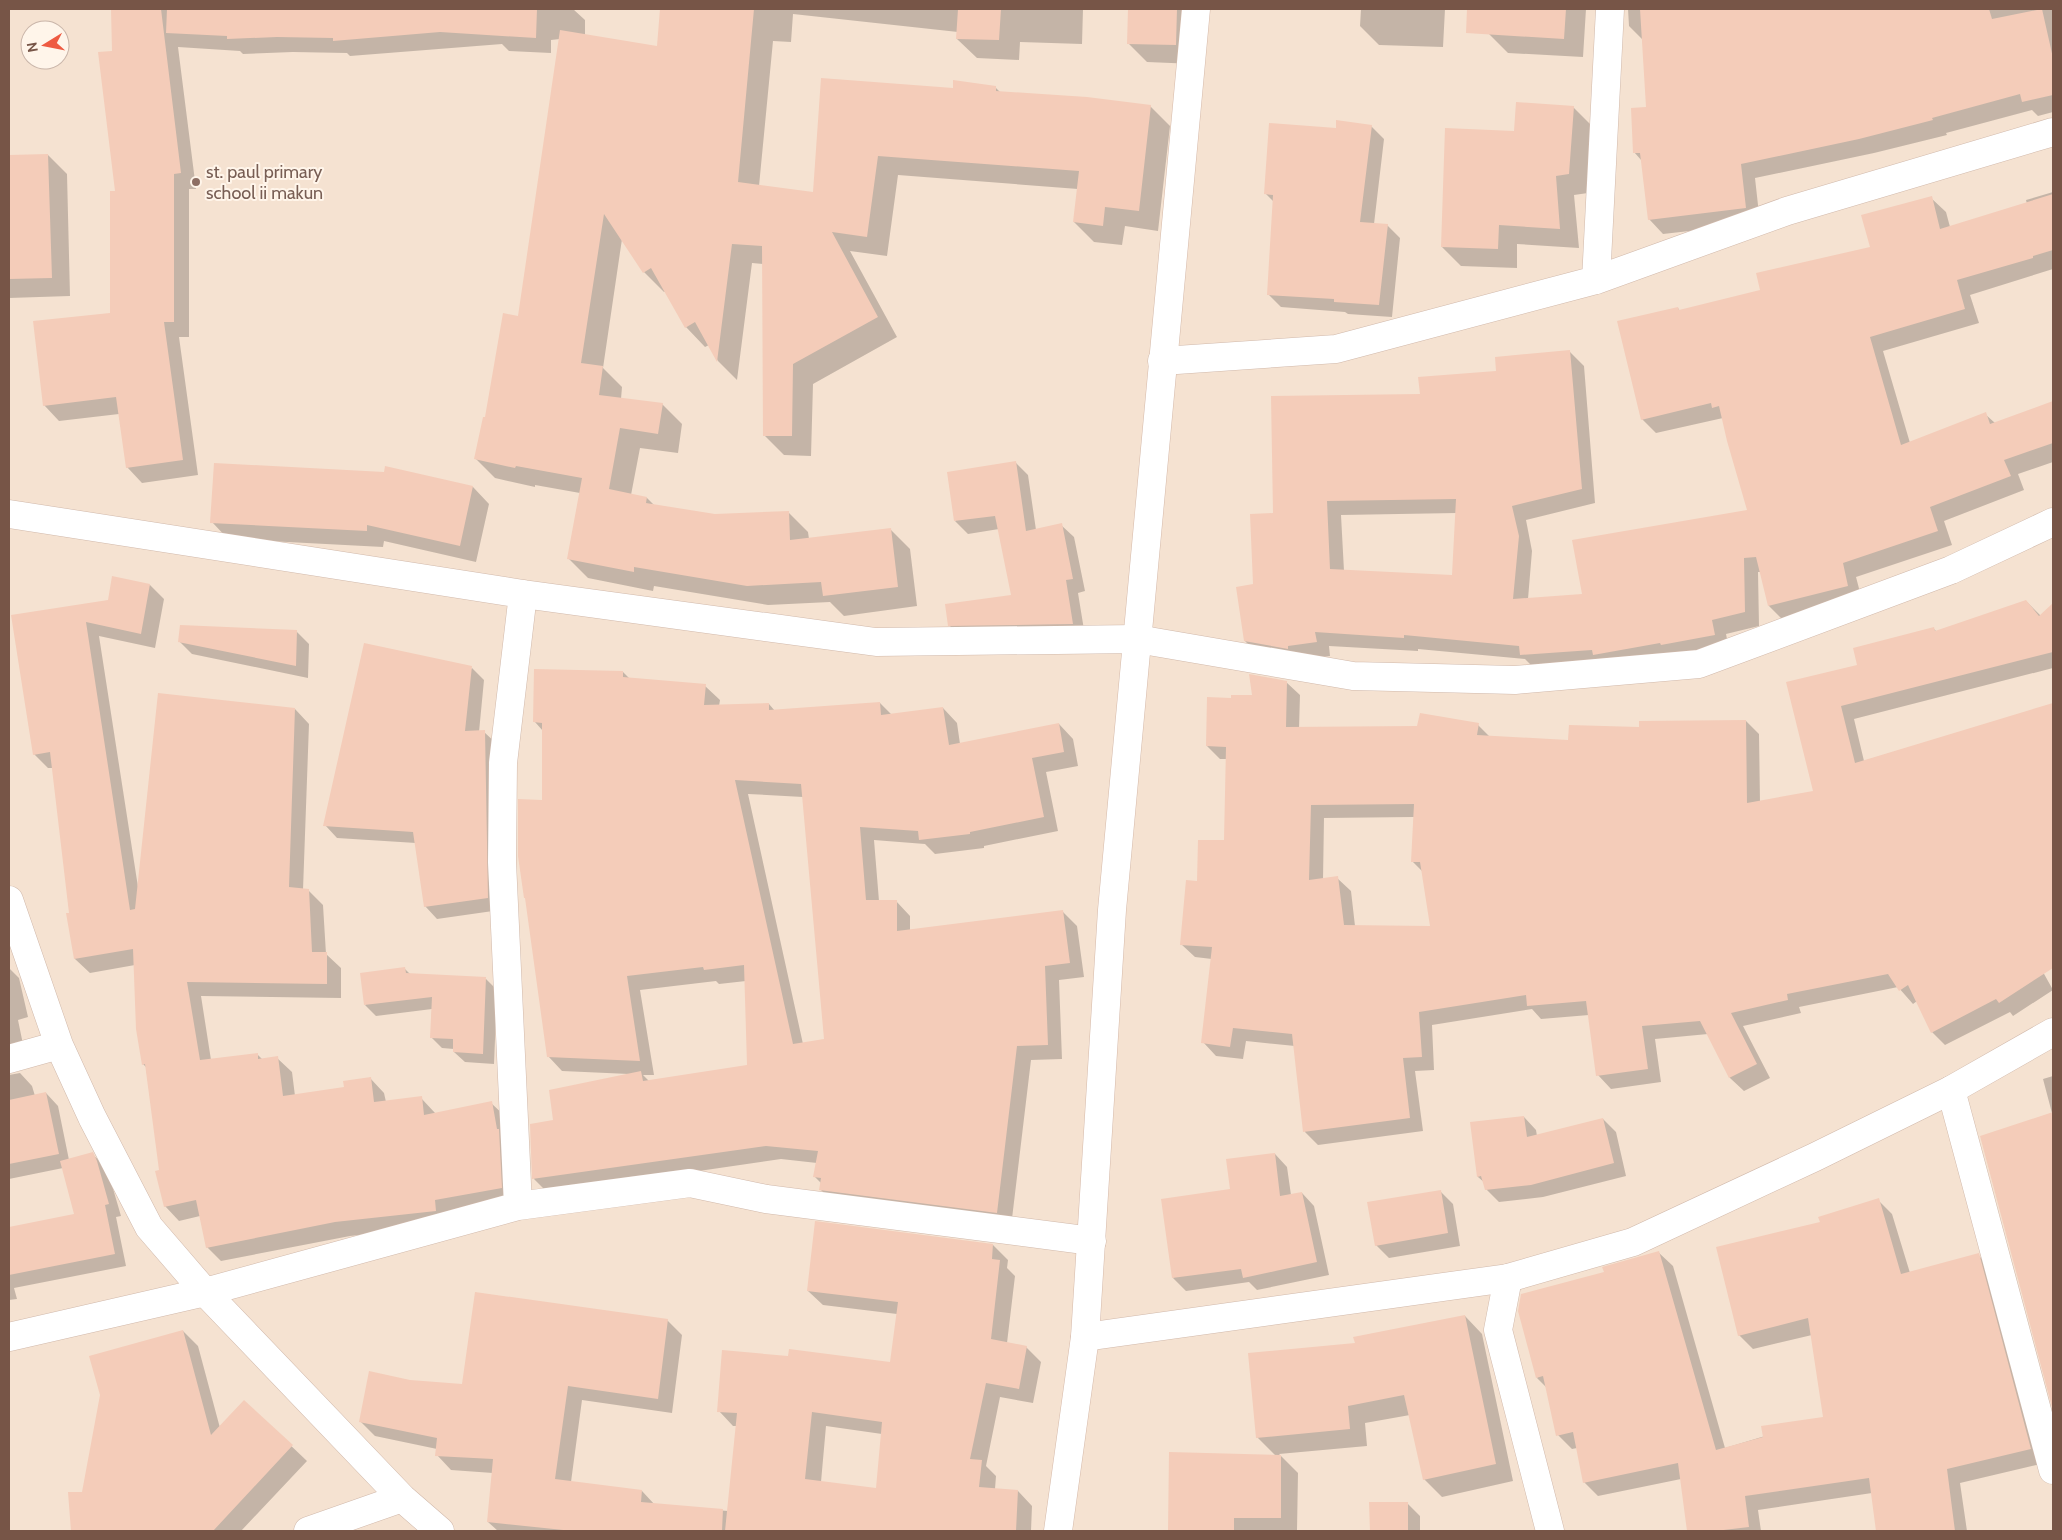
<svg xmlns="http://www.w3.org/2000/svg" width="2062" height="1540" viewBox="0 0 2062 1540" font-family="Cabin,sans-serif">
<rect width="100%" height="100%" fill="#fdf1e3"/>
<path fill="#f5e2d1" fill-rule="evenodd" d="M9,9H2053V1531H9ZM30,30H60V60H30Z"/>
<path fill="#0003" fill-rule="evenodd" d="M112,9H573L585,20V35L658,47L661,9H1083L1082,44L1020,42L1019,60L977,58L957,39L958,32L793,14L791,42L773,41L759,186L814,193L954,89L995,87L1001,93L1150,106L1170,126L1158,231L1125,226L1122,245L1094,242L1074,222L1078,189L898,175L887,256L850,251L897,337L813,384L811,456L784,455L764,435L763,264L752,263L737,380L718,361L709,345L705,347L686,327L666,291L664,292L644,272L622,239L603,368L622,387L621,399L662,404L682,424L678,453L640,448L631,495L647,498L655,506L715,516L788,512L808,532L809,539L890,529L910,549L917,606L844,616L830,602L768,605L654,586L653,591L588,578L568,558L580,493L535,485V487L495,478L475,458L486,419L519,318L560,39L551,40V53L509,51L502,44L350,56L347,53L293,52L243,54L240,51L178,47L196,189H189V337H179L198,475L142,483L127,467L119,414L59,421L44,405L112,314L116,192Z
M1129,9H1196L1195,64L1147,62L1128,43Z
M1361,9H1445L1443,47L1379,45L1360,26Z
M1490,9H1586L1583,57L1508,53L1488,33Z
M1628,9H2053V112L2038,116L2032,110L1946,133L1947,135L1874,153L1755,178L1760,223L1663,234L1649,219L1642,161L1634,152L1647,108L1643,40L1629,26Z
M1573,107L1592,126L1588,193L1574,195L1579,248L1517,244V268L1461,266L1442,247L1516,132Z
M1371,126L1384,139L1374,224L1387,225L1400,238L1392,317L1348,314L1345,312L1281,307L1268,294L1274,202L1266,194Z
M48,155L67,174L70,296L9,298V156Z
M2053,192V269L1970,295L1979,323L1883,351L1910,443L1985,414L1995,423L2053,403V462L2018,474L2024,490L1944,521L1952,545L1856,577L1862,600L1783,620L1769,606L1761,572H1758L1759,626L1726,634L1729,649L1535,669L1525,659L1418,649V651L1329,646L1330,656L1301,660L1259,655L1245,641L1254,585L1275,514L1421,395L1570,352L1584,366L1595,503L1526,520L1532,551L1528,599L1583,595L1748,511L1723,418L1656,433L1642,419L1678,308L1680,311L1761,291L1872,248L1931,198L1946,212L1950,227L2027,204L2026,200ZM1457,513L1453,577L1344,571L1341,515Z
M1016,463L1028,475L1036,530L1061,525L1074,537L1085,591L1078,593L1085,636L962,638L949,625L1012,596L999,529L968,534L955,521Z
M473,487L489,504L476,562L384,541L383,547L228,539L212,522Z
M150,585L164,599L155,648L99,636L138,887L295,709L309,724L303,890H308L323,905L326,954L341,968V998L201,996L211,1060L257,1054L263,1060L277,1058L292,1072L295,1096L345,1088L370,1078L384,1093L386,1102L421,1098L436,1114L491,1103L506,1117L515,1202L449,1225L350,1236L221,1261L207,1247L200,1216L179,1221L165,1206L146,1067L143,1064L135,965L90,973L75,959L53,768H48L34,754L13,616L109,601Z
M2026,601L2041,616L2053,605V668L1854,719L1864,761L2046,706L2053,713V957L2038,963L2053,990L2013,1016L2010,1012L1945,1045L1932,1032L1917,1001L1913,1004L1898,987L1799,1007L1801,1013L1743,1026L1770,1078L1744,1091L1730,1078L1708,1034L1655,1039L1661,1082L1611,1089L1598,1075L1589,1015L1541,1019L1532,1009L1432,1025L1434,1070L1415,1071L1423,1131L1318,1145L1305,1132L1295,1046L1246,1041L1243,1059L1216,1056L1203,1042L1212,959L1195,957L1181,944L1198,882L1225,842L1227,759H1220L1207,746L1232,699L1253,696L1286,682L1300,695L1299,729L1418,728L1478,725L1490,737L1570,742L1640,728L1746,721L1759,734L1760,802L1815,792L1788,683L1859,666L1934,629L1937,632ZM1414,817L1412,861L1423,872L1431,927L1355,926L1351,891L1337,878L1323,880L1324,818Z
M296,631L309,644L308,678L192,654L179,641Z
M472,668L484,680L479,732H484L497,744L500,910L437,919L425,906L416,843L337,838L325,825Z
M623,672L630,679L705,686L720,700L719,706L769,704L775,711L880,703L892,715L943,708L957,723L960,744L1059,724L1073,739L1078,766L1046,772L1058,831L984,846V848L935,854L925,844L874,840L879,901H896L910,916V931L1063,912L1077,926L1084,977L1059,980L1062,1059L1031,1060L1011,1227L835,1204L821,1190V1183L815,1177L817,1163L781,1159L548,1193L534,1179L554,1121L629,1074L562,1071L548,1056L543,731L535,722ZM748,794L803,797L825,1041L803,1044ZM716,981L719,984L746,981L748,1066L649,1081L643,1075H654L640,990Z
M9,968L19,978L28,1017L18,1020L25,1054L9,1063Z
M404,968L411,975L486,979L497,990L494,1064L465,1062L454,1052V1049L442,1048L431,1037L432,1009L376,1016L365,1005Z
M20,1073L32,1086L35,1096L46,1093L58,1106L69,1160L92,1154L105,1166L109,1175L121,1216L116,1217L126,1266L14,1288L17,1299L9,1300V1228L76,1215L63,1168L9,1179V1075Z
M2053,1076V1117L2043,1079Z
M1524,1117L1536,1130L1537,1136L1603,1119L1616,1132L1626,1176L1543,1197L1499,1202L1486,1189L1485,1183L1478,1177L1472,1123Z
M2038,1118L2053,1133V1406L1981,1137Z
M1275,1154L1287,1167L1291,1195L1302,1193L1314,1206L1329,1275L1257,1290L1249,1282L1186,1291L1173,1278L1231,1190Z
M1440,1191L1453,1204L1460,1246L1389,1258L1376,1245Z
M1878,1200L1892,1214L1910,1273L1978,1255L1992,1269L2045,1463L1960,1483L1967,1531H1878L1872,1493L1758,1510L1761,1531H1688L1681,1479L1598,1496L1584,1482L1577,1448L1572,1449L1558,1435L1547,1388L1537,1378L1605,1272L1658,1252L1673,1266L1725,1448L1825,1418L1812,1335L1753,1349L1739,1335L1821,1223Z
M993,1245L1008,1260L1007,1268L1015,1276L1007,1343L1026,1347L1041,1362L1033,1403L1000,1397L986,1466L996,1476L995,1489L1018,1491L1032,1506L1031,1531H498L488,1522L493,1473L451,1470L437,1455V1449L375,1436L360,1421L410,1381L463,1385L667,1320L682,1335L672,1413L582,1400L571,1482L642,1491L655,1505L728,1511L737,1426H733L719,1411L892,1364L897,1314L823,1305L808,1291ZM826,1426L882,1434L877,1489L821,1482Z
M1465,1316L1482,1334L1513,1481L1442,1497L1424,1479L1410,1415L1365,1423L1367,1446L1279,1454L1298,1473L1297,1531H1158H1169L1276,1456L1257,1437L1356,1344Z
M183,1331L198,1346L220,1428L244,1401L307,1461L241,1531H72L70,1494L83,1493Z
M1371,1503H1407L1420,1516V1531H1371Z"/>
<path fill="#f4ccb9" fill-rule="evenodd" d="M111,9H161L181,173L174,174V322H164L183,460L126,468L116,397L43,406L33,321L110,313V191H115L98,52L112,51Z
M167,9H537L536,38L440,32L333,41V38L277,37L227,39V36L166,33Z
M660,9H754L738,182L813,192L821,78L953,88V80L996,86V91L1087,97L1151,105L1139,211L1105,207L1103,226L1073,222L1079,171L878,156L867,237L832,232L878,317L793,364L792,436H763L762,246L732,244L717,362L695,322L685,328L651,268L643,273L604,214L581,363L603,366L599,395L663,403L658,434L620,428L609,489L647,497L646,503L715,514L789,511L790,540L891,528L898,587L823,596L821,582L747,586L634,567V572L567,559L582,478L516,466L515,468L474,459L483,417H485L503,313L518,316L560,30L657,46Z
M958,9H1001L999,40L956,39Z
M1128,9H1177L1176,45L1127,44Z
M1467,9H1566L1564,39L1466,33Z
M1640,9H1989L1992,19L2042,9L2053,58V95L2022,102L2020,94L1932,118L1933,120L1859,139L1741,164L1746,208L1648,220L1640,153H1633L1631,108L1646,107Z
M1516,102L1574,106L1569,174L1556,176L1560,229L1499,225L1498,249L1441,247L1445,128L1514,131Z
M1336,120L1372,125L1360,222L1388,224L1379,305L1334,302V299L1267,295L1273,195L1264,194L1269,123L1336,128Z
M48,154L52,278L9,279V155Z
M2053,194V250L2033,256V258L1957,280L1965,309L1870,337L1901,445L1986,412L1990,424L2053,401V443L2004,460L2011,476L1930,507L1938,531L1843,563L1848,586L1768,606L1756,557L1744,558L1745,612L1712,620L1715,635L1661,645L1660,643L1593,655L1592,650L1520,655L1519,646L1404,635V638L1315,632L1317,642L1288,646V649L1244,641L1236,587L1253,584L1250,514L1273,513L1271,396L1420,394L1418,377L1496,371L1495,357L1570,350L1582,489L1512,506L1519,536L1513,599L1582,594L1572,540L1747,510L1727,441L1719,406L1712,408L1711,403L1641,420L1617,321L1678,307L1679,310L1760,290L1756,273L1870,247L1861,215L1932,196L1940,229ZM1456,499L1452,575L1330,569L1327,501Z
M1016,461L1026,531L1062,523L1073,579L1066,580L1073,624L948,626L945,604L1011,595L995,516L954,521L947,472Z
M214,463L384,472L385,466L473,486L460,546L367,525V531L210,523Z
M112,576L150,584L141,634L86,622L130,910L135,909L158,693L295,708L289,887L309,889L312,952H327V984L187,982L200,1060L258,1053V1059L278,1056L283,1096L344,1087L343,1081L371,1077L374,1102L422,1096L424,1115L492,1101L497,1129H499L502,1188L435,1200L436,1211L335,1222L206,1248L196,1200L164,1207L155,1171L159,1170L145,1064L142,1065L136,1029L133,949L74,959L66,913H69L50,752L33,755L11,615L108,600Z
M2026,600L2039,616L2053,603V652L1841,706L1855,763L2053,703V968L1999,1003L1996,999L1931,1033L1908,985L1899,991L1888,974L1787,994L1788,1000L1731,1013L1757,1064L1729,1078L1700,1021L1642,1026L1648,1069L1596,1076L1586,1001L1527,1006L1526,995L1419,1012L1422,1057L1403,1058L1410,1118L1303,1132L1292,1034L1233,1028L1230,1047L1201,1043L1212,947L1180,945L1186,880L1197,881L1198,840H1224L1226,747L1206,746L1207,697L1231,698V695H1252L1249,674L1287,681L1286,727L1417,726L1420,713L1479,723L1477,735L1568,740L1569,725L1639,727V721L1746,720L1747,803L1813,791L1786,682L1857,665L1853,648L1934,627L1935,631ZM1414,804L1411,862H1420L1430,926L1344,925L1338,876L1309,880L1311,805Z
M180,625L297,630L296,666L178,642Z
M364,643L472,666L465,731L485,730L488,898L424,907L413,832L323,826Z
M534,669L623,671V677L706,684L704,705L769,703V710L880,702L881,715L943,707L949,745L1059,723L1064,752L1032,758L1044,817L970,832V834L919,840L918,831L860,827L866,900H897V931L1063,910L1070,963L1045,966L1048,1045L1017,1046L997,1213L819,1190L821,1178L813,1177L818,1151L766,1146L532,1179L530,1124L553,1120L549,1090L641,1071L643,1081L747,1065L744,965L704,970L703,967L627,976L640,1061L547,1057L525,898H524L518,856V799L542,800V723L533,722ZM735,780L801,784L824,1039L793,1044Z
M405,967L406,973L486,977L483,1054L453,1052V1039L430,1038L432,997L364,1005L360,973Z
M46,1092L59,1154L9,1164V1100Z
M2053,1112V1411L1980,1136Z
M1524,1116L1527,1137L1603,1118L1614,1163L1531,1185L1485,1190L1481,1176L1477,1177L1470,1122Z
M93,1152L97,1161L109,1204L105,1205L115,1254L9,1275V1227L74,1214L60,1161Z
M1275,1153L1280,1196L1302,1192L1317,1262L1243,1278L1241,1269L1172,1278L1161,1199L1230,1189L1226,1159Z
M1441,1190L1448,1233L1375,1246L1367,1202Z
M1879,1198L1901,1274L1979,1253L2031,1449L1947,1469L1955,1531H1876L1869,1478L1745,1496L1749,1527L1715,1531H1687L1678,1463L1583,1483L1573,1432L1556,1436L1543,1376L1536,1378L1518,1311L1521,1294L1604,1272L1602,1267L1659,1251L1716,1450L1763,1437L1761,1426L1823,1417L1808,1318L1738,1336L1716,1247L1820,1222L1818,1217Z
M815,1221L993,1244L992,1259L1000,1260L991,1339L1027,1346L1019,1389L986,1383L970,1459L982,1460L979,1487L1018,1490L1016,1531H725L737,1413L717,1412L722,1350L788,1356L789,1349L890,1362L898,1302L807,1291ZM812,1412L882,1422L876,1488L805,1479Z
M475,1292L668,1319L658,1399L568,1386L555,1479L642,1490L641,1502L723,1509L722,1531H573L487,1522L493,1459L435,1456L437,1438L359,1422L369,1371L410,1380L462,1384Z
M1465,1315L1496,1464L1423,1480L1404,1395L1348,1406L1350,1429L1256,1438L1248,1353L1355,1343L1353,1337Z
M183,1330L211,1435L244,1400L293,1445L213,1531H71L68,1492H82L100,1395L89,1356Z
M1169,1452L1281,1455V1518H1234V1531H1168Z
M1369,1502H1408V1531H1370Z"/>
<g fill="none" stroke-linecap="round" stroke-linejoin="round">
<defs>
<path id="minor" d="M1596,280L1610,9
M1162,361L1336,349L1596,280L1787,211L2053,132
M9,514L523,594L876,642L1137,639L1353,676L1515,680L1699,664L1951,570L2053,522
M9,900L59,1045L92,1117L149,1227L205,1292L402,1498L440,1531
M9,1059L59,1045
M1951,1090L2053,1470
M518,1206L502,862L503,763L523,594
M1508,1278L1498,1330L1550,1531
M9,1337L205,1292L518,1206L690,1183L766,1199L1092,1241
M308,1531L402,1498"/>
<path id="tertiary" d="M1085,1337L1508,1278L1633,1242L1815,1157L1951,1090L2053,1032"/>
<path id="secondary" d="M1058,1531L1085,1337L1112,910L1196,9"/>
</defs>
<use href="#minor" stroke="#d1b9ab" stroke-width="29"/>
<use href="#tertiary" stroke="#d1b9ab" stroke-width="29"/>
<use href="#secondary" stroke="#d5b9a9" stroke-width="29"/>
<use href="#minor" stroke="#fff" stroke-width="28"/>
<use href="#tertiary" stroke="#fff" stroke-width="28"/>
<use href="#secondary" stroke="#fff" stroke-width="28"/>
</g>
<circle fill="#8d6e63" stroke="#fff5ea" stroke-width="2" cx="196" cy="182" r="5"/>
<g text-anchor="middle" stroke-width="4" stroke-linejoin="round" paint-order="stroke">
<g font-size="18" fill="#785e54" stroke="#fff5ea" text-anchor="start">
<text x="206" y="178">st. paul primary<tspan x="206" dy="21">school ii makun</tspan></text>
</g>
</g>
<rect width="2062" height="1540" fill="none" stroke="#775547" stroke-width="20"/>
<g transform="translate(45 45) rotate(260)"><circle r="24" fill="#fff5ea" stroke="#c9b5a9"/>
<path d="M0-4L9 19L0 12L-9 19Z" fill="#ee5a41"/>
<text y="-8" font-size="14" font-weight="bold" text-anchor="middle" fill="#775547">N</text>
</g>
</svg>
